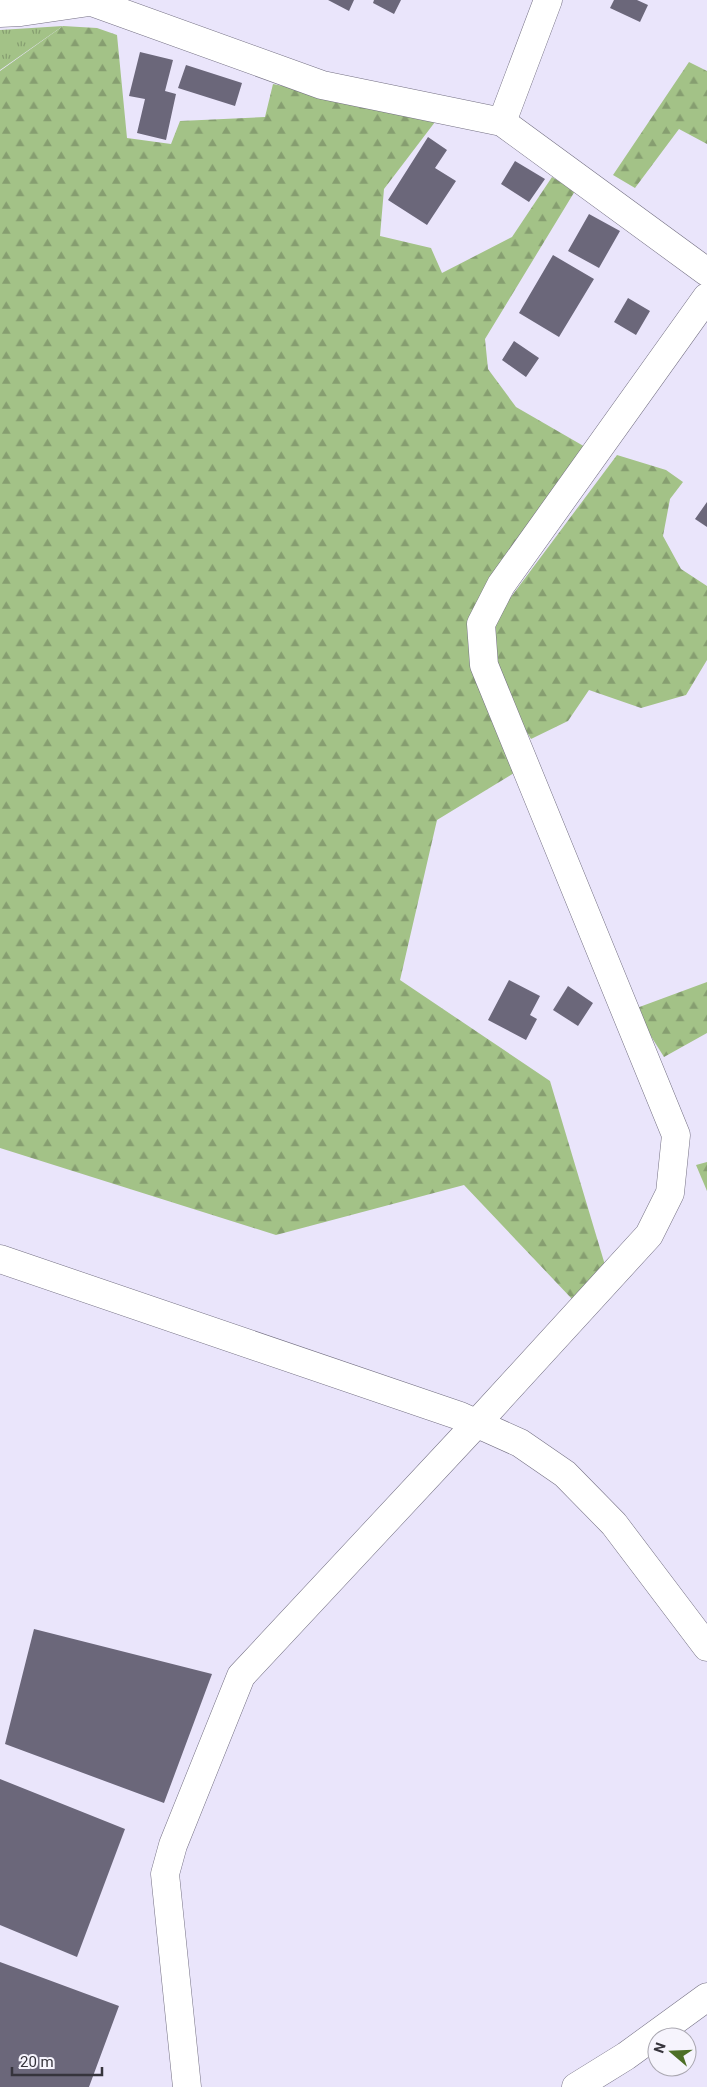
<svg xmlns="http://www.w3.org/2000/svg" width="707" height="2087" viewBox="0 0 707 2087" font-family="Roboto,sans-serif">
<defs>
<pattern id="grass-tufts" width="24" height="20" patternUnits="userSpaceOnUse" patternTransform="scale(1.25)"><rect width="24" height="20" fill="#a3c287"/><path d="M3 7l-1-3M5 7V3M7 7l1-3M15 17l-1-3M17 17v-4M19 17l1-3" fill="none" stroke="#869e70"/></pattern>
<pattern id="forest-firs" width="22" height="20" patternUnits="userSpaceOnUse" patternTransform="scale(1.25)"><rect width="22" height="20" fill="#a3c287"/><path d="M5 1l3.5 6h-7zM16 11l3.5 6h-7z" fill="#869e70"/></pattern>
</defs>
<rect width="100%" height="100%" fill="#eae5fb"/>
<path fill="url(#grass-tufts)" d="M63,26L0,70V30Z"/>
<path fill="url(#forest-firs)" d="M63,26L97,28L117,35L127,138L171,144L180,121L265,117L273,84L400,110L435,122L384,189L380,236L431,248L442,273L512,237L552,177L575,191L485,339L488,369L516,407L587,448L470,640L514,773L437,820L400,980L550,1081L605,1265L572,1299L464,1185L276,1235L0,1148V71Z
M689,62L707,71V144L679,129L635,188L613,175Z
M617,455L666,470L683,482L670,499L663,536L681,569L707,586V660L686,695L641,708L589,690L568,721L531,739L486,665L490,625Z
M707,982V1033L664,1057L634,1009Z
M707,1162V1191L696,1165Z"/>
<path fill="#6b677a" d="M328,0H354L349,11Z
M374,0H401L394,14L373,3Z
M614,0H637L648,5L640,22L610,8Z
M140,52L173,60L165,91L176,94L166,140L137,133L145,99L129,96Z
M186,65L242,83L235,106L178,88Z
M428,137L447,150L435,168L456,181L427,225L388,200Z
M515,161L545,179L529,202L501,184Z
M589,214L620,231L599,268L568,251Z
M553,255L594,279L559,337L519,313Z
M628,298L650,311L636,335L614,322Z
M514,341L539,358L526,377L502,360Z
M707,502V527L695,519Z
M509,980L540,996L530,1015L537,1019L526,1040L488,1020Z
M568,986L593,1003L578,1026L553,1010Z
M34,1629L212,1674L164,1803L5,1744Z
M0,1779L125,1829L77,1957L0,1925Z
M0,1962L119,2006L89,2087H0Z"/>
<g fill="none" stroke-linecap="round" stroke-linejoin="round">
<defs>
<path id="minor" d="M502,122L548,0
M0,1259L460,1416L520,1443L565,1474L614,1524L707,1647
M187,2087L165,1874L173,1845L241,1676L477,1423L649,1235L670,1193L676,1135L484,665L481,624L501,585L707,297
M576,2087L626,2056L707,1997"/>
<path id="tertiary" d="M92,2L322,85L502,122L707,272
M0,13L21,12L103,0"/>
</defs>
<use href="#minor" stroke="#747083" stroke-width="29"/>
<use href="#tertiary" stroke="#747083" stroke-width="29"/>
<use href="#minor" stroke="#fff" stroke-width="28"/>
<use href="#tertiary" stroke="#fff" stroke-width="28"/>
</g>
<g transform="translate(672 2052) rotate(289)"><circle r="24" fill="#f6f4fd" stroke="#a9a7b0"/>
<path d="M0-4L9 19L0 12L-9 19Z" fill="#4d6f26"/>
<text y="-8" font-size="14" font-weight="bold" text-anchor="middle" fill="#36343c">N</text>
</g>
<path d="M12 2067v8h90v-8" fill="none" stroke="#36343c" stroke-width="2.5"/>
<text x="20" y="2067" font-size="15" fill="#36343c" stroke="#f6f4fd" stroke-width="4" paint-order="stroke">20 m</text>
</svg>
